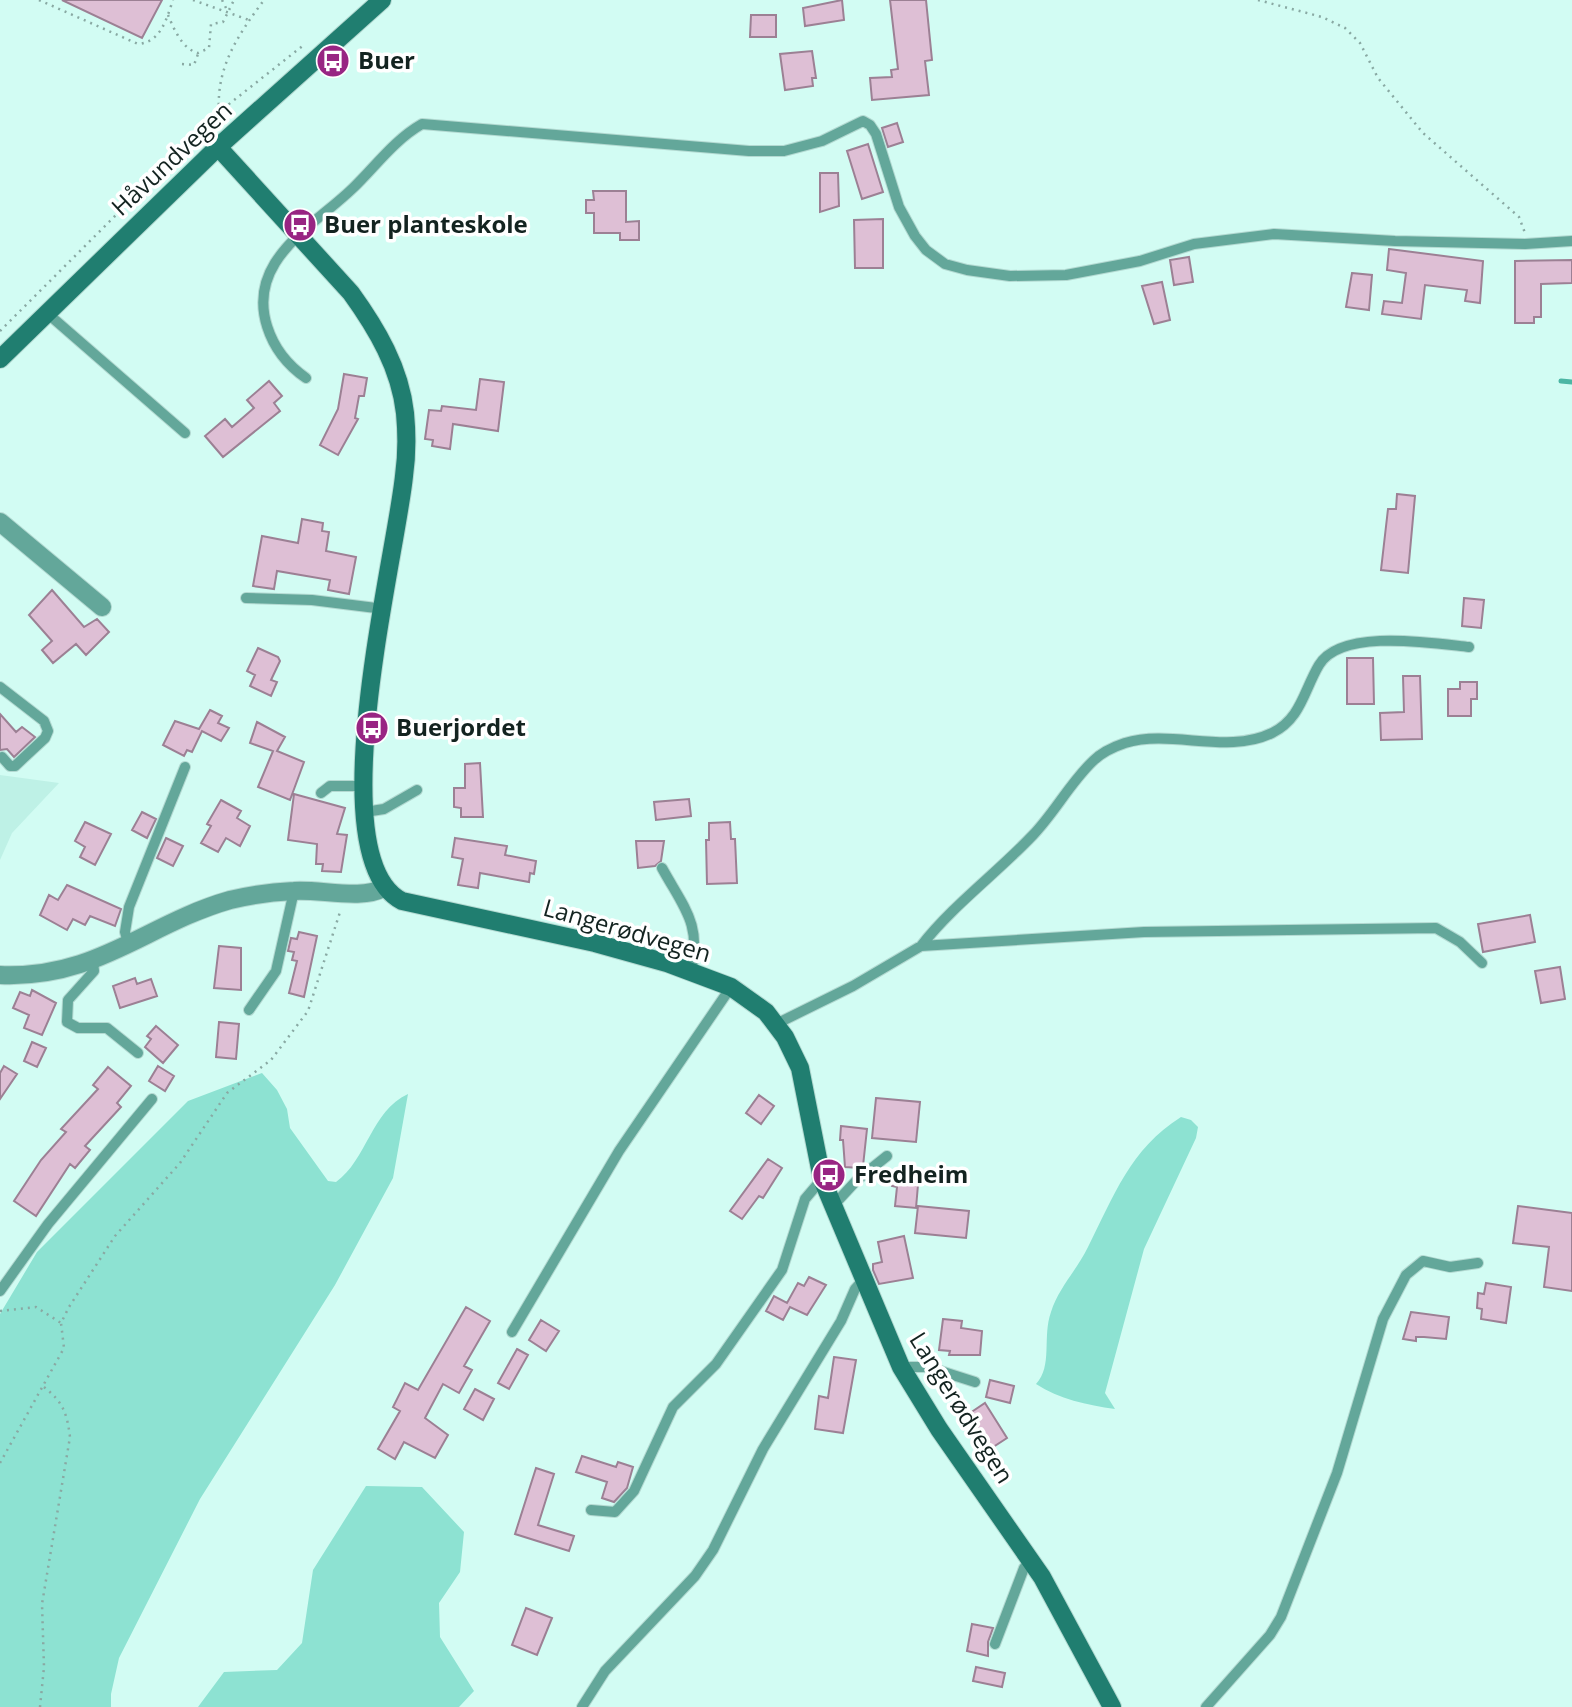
<svg xmlns="http://www.w3.org/2000/svg" width="1572" height="1707" viewBox="0 0 1572 1707" font-family="'Open Sans',sans-serif">
<rect width="100%" height="100%" fill="#d2fcf3"/>
<path fill="#bef1e6" d="M0,775L59,783L12,833L0,860Z"/>
<path fill="#8de2d2" d="M262,1073L277,1090L287,1109L290,1128L328,1181L336,1182C367,1160 371,1111 408,1094L393,1178L335,1285L200,1499L119,1658L111,1694V1707H0V1314L37,1252L188,1101Z
M1181,1117L1191,1120L1198,1127L1196,1138L1144,1249L1105,1393L1115,1409C1087,1405 1059,1399 1036,1384C1053,1366 1042,1337 1051,1312C1059,1287 1077,1270 1088,1247C1114,1196 1130,1149 1181,1117Z
M366,1486L422,1487L464,1532L460,1572L439,1603L440,1637L474,1691L459,1707H198L224,1672L277,1670L302,1643L313,1570Z"/>
<g fill="none" stroke-linecap="round" stroke-linejoin="round">
<path stroke="#4cb6a4" stroke-width="5" d="M1561,381L1572,382"/>
</g>
<path fill="#debfd5" stroke="#9c8094" stroke-width="2" d="M62,0H162L142,38Z
M842,0L844,20L805,26L803,8Z
M890,0H926L932,60L925,61L929,95L872,100L870,78L892,77L891,70L898,69Z
M751,15H776V37H750Z
M812,51L816,78H812L813,86L785,90L780,54Z
M897,123L903,142L888,147L882,128Z
M868,144L883,192L862,199L847,151Z
M820,173H838L839,206L820,212Z
M593,191H626V222L639,221V240H620V233H594V213H586V200H594Z
M883,219V268H855L854,220Z
M1389,249L1483,261L1480,303L1465,301L1467,290L1425,285L1421,319L1382,314L1384,301L1402,303L1406,273L1387,270Z
M1189,257L1193,282L1174,285L1170,260Z
M1572,260V283L1541,284V317H1534V323H1515V261Z
M1352,273L1372,275L1369,310L1346,307Z
M1162,282L1170,320L1154,324L1142,286Z
M344,374L367,378L364,396H359L355,418L358,419L338,455L320,445L338,409Z
M480,379L504,382L498,431L453,424L450,449L432,446L433,440L425,439L429,410L441,411L442,406L476,410Z
M269,381L282,396L274,403L280,411L223,457L205,436L225,419L232,427L254,408L247,400Z
M1397,494L1415,496L1408,573L1381,570L1388,509H1396Z
M302,519L323,523L322,531L329,532L326,551L356,557L349,594L328,590L330,580L277,571L274,589L253,586L262,536L298,543Z
M52,590L84,627L97,619L109,632L86,655L76,644L53,663L42,650L52,641L29,615Z
M1464,598L1484,600L1481,628L1462,626Z
M258,648L278,657L280,661L271,680L277,682L271,696L250,686L255,675L247,671Z
M1347,658H1373L1374,704H1347Z
M1403,676H1420L1422,739L1381,740L1380,713L1404,712Z
M1460,682H1477V699H1471V716H1448V689H1460Z
M210,710L222,716L218,723L229,728L221,741L202,731L192,752L187,750L184,756L163,745L175,721L199,729Z
M0,714L16,732L22,727L35,737L14,757L7,749L0,750Z
M257,722L285,737L277,751L304,762L290,800L258,787L273,751L250,743Z
M480,763L483,817H461V808L454,807V788H465V764Z
M294,794L345,808L337,834L347,835L341,872L322,871L323,864H316L317,844L288,840Z
M689,799L691,816L656,820L654,802Z
M221,800L241,811L237,818L250,826L240,846L226,838L218,852L201,843L211,826L207,824Z
M142,812L156,819L147,838L132,830Z
M85,822L111,834L95,865L80,857L85,847L75,841Z
M730,822L731,839H735L737,883L707,884L706,840H709V823Z
M166,838L183,846L173,866L157,858Z
M455,838L507,846L505,855L536,861L534,874L530,873L529,882L480,873L478,888L458,885L463,859L452,857Z
M636,841H664L661,861L655,866L638,868Z
M67,885L121,909L115,926L90,916L85,925L73,919L67,930L40,915L49,895L58,900Z
M1530,915L1535,942L1483,952L1478,924Z
M299,932L317,936L304,997L289,993L297,961L292,960L294,952L288,951L291,938L297,939Z
M219,946L241,948V990L214,988Z
M1560,967L1565,999L1541,1003L1535,971Z
M135,978L137,984L151,979L157,996L120,1008L113,986Z
M32,990L56,1003L42,1035L24,1028L29,1015L13,1008L20,992L30,996Z
M219,1022L239,1024L236,1059L216,1057Z
M156,1026L178,1045L163,1063L145,1047L151,1039L147,1036Z
M32,1042L46,1048L37,1067L24,1061Z
M4,1066L17,1074L0,1099V1073Z
M158,1066L174,1076L165,1091L149,1081Z
M108,1067L131,1086L117,1103L121,1107L85,1146L90,1150L75,1168L70,1164L36,1216L14,1201L41,1160L66,1132L61,1129L98,1089L93,1085Z
M759,1095L774,1106L761,1124L746,1113Z
M876,1098L920,1102L916,1142L872,1138Z
M841,1126L867,1129L863,1166L860,1168L845,1167L843,1140H840Z
M768,1159L782,1168L763,1198L759,1196L742,1219L730,1211Z
M894,1171L919,1173L916,1208L895,1206L897,1187L892,1186Z
M918,1206L969,1211L966,1238L915,1233Z
M1518,1206L1572,1213V1291L1544,1287L1549,1247L1513,1243Z
M904,1236L913,1278L879,1284L873,1270V1264L882,1262L878,1242Z
M809,1277L826,1285L807,1315L790,1307L783,1320L766,1311L774,1296L787,1303L798,1283L804,1286Z
M1486,1283L1511,1287L1506,1323L1481,1319L1482,1309L1477,1308L1478,1293L1484,1294Z
M466,1307L490,1321L464,1366L472,1370L459,1393L443,1384L425,1418L448,1435L435,1458L404,1442L395,1459L378,1449L400,1411L393,1407L405,1383L418,1390Z
M1411,1312L1449,1317L1446,1339L1424,1337H1416V1341L1403,1339Z
M943,1319L962,1321L961,1328L982,1331L980,1355H949L950,1351L939,1350Z
M541,1320L559,1331L546,1351L529,1340Z
M517,1349L528,1355L509,1389L498,1383Z
M834,1357L856,1360L843,1433L815,1429L819,1396L828,1398Z
M990,1380L1014,1386L1010,1403L986,1397Z
M475,1389L494,1399L483,1420L464,1409Z
M985,1403L1007,1438L990,1449L970,1413Z
M582,1456L616,1467L618,1462L633,1467L627,1488L614,1502L602,1498L607,1482L576,1472Z
M536,1468L554,1474L538,1525L574,1536L569,1551L515,1534Z
M526,1608L552,1618L537,1655L512,1645Z
M972,1624L993,1628L988,1642V1656L967,1651Z
M976,1667L1005,1673L1002,1687L973,1681Z"/>
<g fill="none" stroke-linecap="round" stroke-linejoin="round">
<defs>
<path id="service" d="M47,313L185,433
M306,378C270,353 249,305 275,263C294,233 327,213 352,189C375,167 394,140 422,124L749,151H784L822,141L863,121L870,125L876,134L899,207L915,236L926,250L945,264L967,270L1010,276L1066,275L1140,261L1194,244L1274,234L1395,241L1525,244L1572,241
M246,598L312,600L384,609
M0,687L44,721L48,731L45,738L15,766H10L2,757
M321,793L330,786H363
M365,812L384,809L417,790
M662,868C684,908 702,924 691,972
M129,946L125,932L129,907L185,767
M921,946C953,905 997,873 1033,835C1055,812 1070,783 1093,761C1102,752 1113,747 1125,743C1172,729 1227,755 1272,733C1301,719 1304,690 1319,665C1341,628 1432,643 1469,647
M93,961L94,971L68,1000L67,1022L78,1028H107L138,1053
M249,1010L276,971L294,891
M776,1024L853,986L921,946L1144,932L1436,928L1460,942L1482,963
M832,1207L857,1180L887,1156
M0,1291L48,1224L152,1099
M512,1332L619,1151L731,987
M901,1367H928L975,1382
M591,1510L615,1512L634,1491L673,1407L716,1364L782,1270L805,1199L822,1179
M995,1644L1024,1568L1031,1560
M582,1707L605,1671L695,1576L713,1550L763,1449L841,1321L855,1289L863,1280
M1206,1707L1270,1635L1281,1617L1337,1473L1383,1319L1406,1275L1423,1261L1450,1267L1478,1263"/>
<path id="minor" d="M0,522L102,607
M0,975C97,979 146,924 230,900C250,895 274,892 294,891C319,889 363,900 383,888"/>
<path id="secondary" d="M218,147L351,293C377,329 400,368 405,413C407,434 407,455 404,476C396,557 318,858 402,901L595,943L667,963L731,987L766,1012L785,1037L800,1068L822,1179L901,1367L939,1429L1042,1577L1112,1707
M0,359L218,147L382,0"/>
</defs>
<use href="#service" stroke="#b3d9d1" stroke-width="12"/>
<use href="#minor" stroke="#b3d9d1" stroke-width="20"/>
<use href="#secondary" stroke="#b3d9d1" stroke-width="20"/>
<path stroke="#89a9a3" stroke-width="2.5" stroke-dasharray="2 5" stroke-linecap="butt" d="M39,0L138,44C161,42 166,20 173,0
M193,0L249,20
M222,0L228,12
M1258,0L1322,17L1345,28L1360,43L1378,78L1423,133L1519,217L1525,233
M168,15C174,29 182,49 198,53L209,48L211,24L223,22L234,0
M182,64L194,65L198,54
M219,112C216,67 238,35 264,0
M0,331L219,112L305,44
M0,1311L36,1307L61,1323
M0,1463L64,1348L61,1323L69,1307L115,1236L180,1163L227,1093L271,1060L308,1011L341,909
M40,1707L44,1667L42,1604L70,1437C67,1413 63,1402 44,1387"/>
<use href="#service" stroke="#63a79a" stroke-width="10"/>
<use href="#minor" stroke="#63a79a" stroke-width="18"/>
<use href="#secondary" stroke="#207e70" stroke-width="18"/>
</g>
<defs>
<symbol id="bus-disc" viewBox="-11 -11 22 22"><circle r="9.5" fill="#982583" stroke="#fff"/><path d="M-5-6H5V4H4V6H2V4H-2V6H-4V4H-5ZM-3.5-4V0h7V-4ZM-3.5 1.2v1.5H-2V1.2ZM2 1.2v1.5H3.5V1.2Z" fill="#fff"/></symbol>
</defs>
<g fill-rule="evenodd">
<use href="#bus-disc" x="314" y="42" width="38" height="38"/>
<use href="#bus-disc" x="281" y="206" width="38" height="38"/>
<use href="#bus-disc" x="353" y="709" width="38" height="38"/>
<use href="#bus-disc" x="810" y="1156" width="38" height="38"/>
</g>
<g text-anchor="middle" stroke-width="7" stroke-linejoin="round" paint-order="stroke">
<g font-size="24" font-weight="bold" fill="#132320" stroke="#fff" text-anchor="start">
<text x="358" y="69">Buer</text>
<text x="324" y="233">Buer planteskole</text>
<text x="396" y="736">Buerjordet</text>
<text x="854" y="1183">Fredheim</text>
</g>
<g font-size="24" fill="#132320" stroke="#fff">
<text transform="translate(172 159) rotate(-43)" y="8">Håvundvegen</text>
<text transform="translate(627 931) rotate(16)" y="8">Langerødvegen</text>
<text transform="translate(961 1408) rotate(58)" y="8">Langerødvegen</text>
</g>
</g>
</svg>
